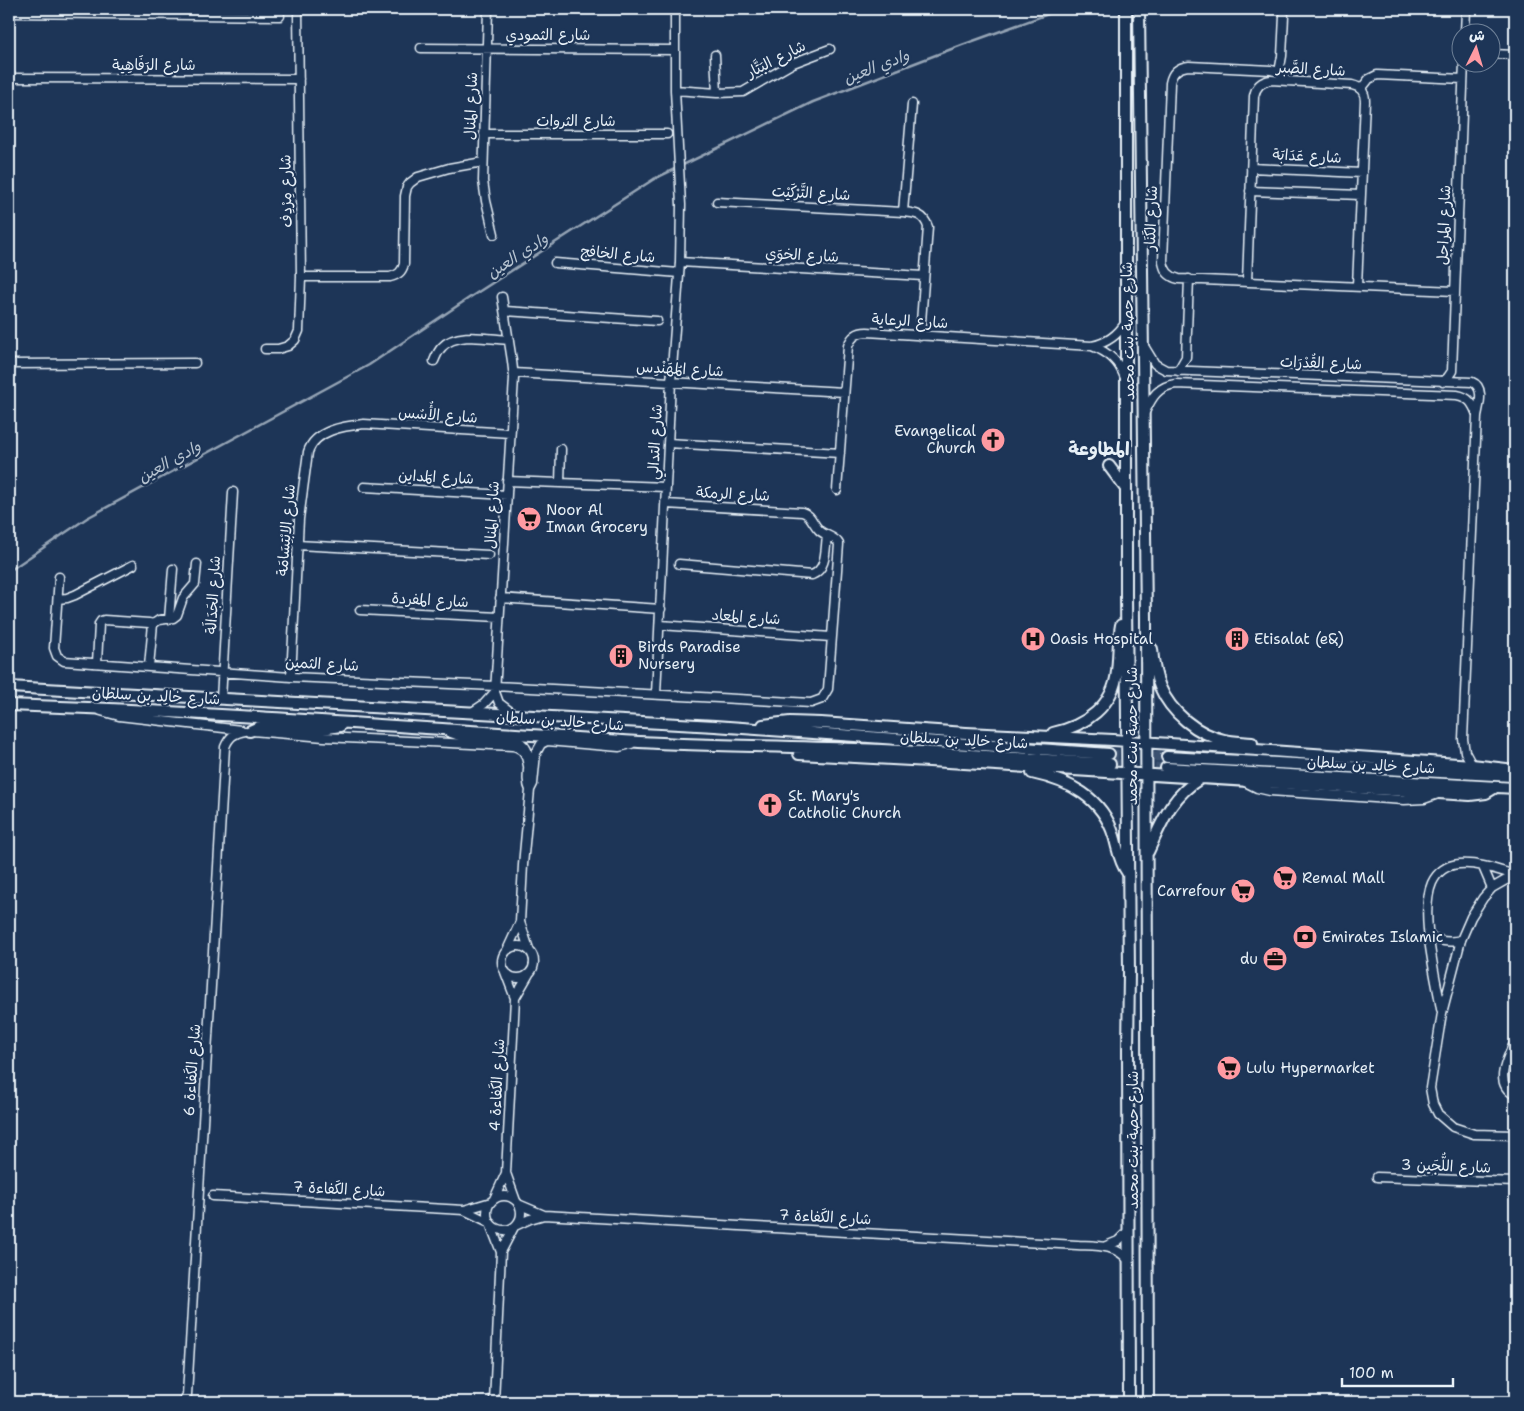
<svg xmlns="http://www.w3.org/2000/svg" width="1524" height="1411" viewBox="0 0 1524 1411" font-family="'Shantell Sans','Playpen Sans Arabic',sans-serif">
<rect width="100%" height="100%" fill="#1d3557"/>
<filter id="ink" filterUnits="userSpaceOnUse"><feTurbulence type="fractalNoise" baseFrequency=".02" numOctaves="2"/><feDisplacementMap in="SourceGraphic" scale="10" xChannelSelector="R" yChannelSelector="G"/><feConvolveMatrix kernelMatrix="1 2 1 2 8 2 1 2 1" color-interpolation-filters="sRGB"/></filter>
<g filter="url(#ink)">
<g fill="none" stroke-linecap="round" stroke-linejoin="round">
<path stroke="#95a4b5" stroke-width="2.5" d="M9,571L87,518L369,365L472,296L654,179L813,102L962,45L1062,9"/>
<path stroke="#3b516f" stroke-width="10" stroke-dasharray="10 5" stroke-linecap="butt" d="M1109,754L1167,757
M1110,764L1166,768"/>
<defs>
<path id="minor" d="M488,9L483,181L486,201L494,234
M759,9H775
M9,13L280,16
M1465,32L1466,11
M421,48L675,50
M1492,54L1515,55
M715,55L717,93
M1279,72L1282,56L1284,16
M9,78L299,79
M1287,81L1279,72L1271,70L1189,66C1178,67 1172,72 1170,83L1163,261C1164,271 1169,277 1179,279L1455,291
M1361,89L1369,79L1377,75L1463,79
M675,90L717,93L743,92L793,63L830,49
M484,134H667
M1251,168L1362,173
M1250,191L1361,195
M717,202L903,212C915,213 924,214 928,227L920,336
M903,212L912,104
M680,262L923,276
M555,263L679,273
M301,277H390C398,275 402,272 404,264L405,196L407,187L410,183L418,177L449,168L483,162
M1247,282L1254,96C1256,86 1262,81 1271,80L1352,85C1361,87 1365,92 1365,101L1357,286
M502,297L512,361L514,378L495,692L499,703L515,715
M505,311L657,321
M1092,346C1108,352 1119,361 1125,378
M1144,346L1155,364L1166,370L1472,382C1485,387 1479,405 1477,416L1463,739L1465,752L1472,765
M265,349H278L288,346L295,340L299,331L301,277L298,9
M434,361C436,356 438,351 442,347C457,331 489,339 509,340
M9,364L195,363
M1178,371L1186,357L1189,279
M514,373L844,392
M1443,382L1448,377L1452,371L1464,62
M1145,412C1152,397 1158,386 1176,384L1457,395C1469,397 1473,404 1477,415
M668,443L840,453
M507,481L666,487
M560,483L561,449
M364,487L507,495
M837,490L848,346C851,337 857,332 867,332L1092,346C1107,343 1118,335 1126,322
M297,545L489,555
M679,564L812,575C827,569 825,550 827,535
M59,577L54,648L57,656L64,661L291,677L495,686L811,703L822,699L828,689L839,544C835,536 825,536 819,530C812,523 812,515 802,512L666,504
M500,598L661,609
M58,599L67,598L75,595L133,565
M360,610L499,617
M169,619L173,569
M153,624L159,620L173,618L177,615L183,598L195,584L197,564
M660,625L831,637
M97,663L99,624L101,621L104,620L149,623L153,624
M149,666L153,624
M291,677L299,519L308,452C315,430 344,426 364,424L510,433
M656,694L671,382L680,262L681,205L675,90V9
M221,699L233,492
M101,711L119,716L241,730
M472,712L484,704L495,692
M252,731L324,737L513,746C525,749 526,755 528,766
M448,732L465,738L518,741C538,751 522,774 530,790
M1245,782L1257,788L1270,791L1404,800L1424,799L1438,794
M1483,867L1492,888
M1515,879L1506,880L1492,888L1483,898L1471,917L1461,940L1442,1013L1430,1088L1433,1104L1438,1114L1453,1127L1474,1134L1515,1135
M1429,935C1439,942 1449,943 1461,940
M502 962a16 16 0 1 1 32 0a16 16 0 1 1-32 0Z
M508,948L520,922
M529,949L520,922L523,865L530,790L533,784L536,753L541,744L547,741L619,747L631,744
M505,972L515,998L506,1173L516,1201
M515,998L529,974
M1441,1009C1436,977 1419,913 1432,883C1437,872 1447,865 1459,864C1477,862 1498,870 1515,875
M1515,1041C1508,1058 1492,1083 1515,1095
M1377,1177L1515,1182
M487 1213a17 17 0 1 1 34 0a17 17 0 1 1-34 0Z
M213,1196L464,1210L489,1222
M494,1199L506,1173
M518,1204L544,1215
M464,1210L491,1202
M517,1225L530,1219L544,1215L1077,1245C1096,1246 1115,1244 1128,1260
M491,1226L501,1252
M1106,1246L1118,1241L1128,1231
M183,1402L187,1395L225,747C229,737 234,733 245,731
M494,1402L501,1252L514,1227"/>
<path id="major" d="M1126,9V594L1129,973L1128,1050L1129,1402
M1139,9L1146,618L1148,1402
M1109,466L1126,489
M1152,649C1153,662 1155,675 1160,687C1171,713 1197,734 1224,740C1233,742 1243,742 1252,743
M9,687L715,726L1109,754
M9,705C219,712 429,729 639,742C711,746 783,746 855,749C940,752 1025,759 1110,764
M763,725L790,722L821,723L966,733L1113,740L1472,765L1515,770
M250,731L261,726L316,730L340,726
M1053,733C1085,726 1114,706 1117,671C1119,655 1118,640 1121,625
M799,754L948,762L1470,795L1486,793L1496,787
M1167,757L1512,776
M1166,768L1515,788
M1032,773C1069,781 1102,797 1114,836C1118,849 1119,861 1127,872
M1148,852C1162,822 1171,796 1201,778"/>
</defs>
<use href="#minor" stroke="#e8f1f8" stroke-width="11"/>
<use href="#major" stroke="#e8f1f8" stroke-width="14"/>
<use href="#minor" stroke="#1d3557" stroke-width="8"/>
<use href="#major" stroke="#1d3557" stroke-width="10"/>
</g>
</g>
<defs>
<symbol id="church-disc" viewBox="-11 -11 22 22"><circle r="9.5" fill="#ff9aa2" stroke="#1d3557"/><path d="M-1.2-6h2.4v3.5h3.3v2.4h-3.3V6h-2.4V-.1h-3.3v-2.4h3.3Z" fill="#111"/></symbol>
<symbol id="supermarket-disc" viewBox="-11 -11 22 22"><circle r="9.5" fill="#ff9aa2" stroke="#1d3557"/><path d="M-6-5.5h2.5l.6 2H6L4.5 2H-2.5L-4.4-4H-6ZM-1.5 3.2a1.3 1.3 0 1 0 .1 0ZM3 3.2a1.3 1.3 0 1 0 .1 0Z" fill="#111"/></symbol>
<symbol id="hospital-disc" viewBox="-11 -11 22 22"><circle r="9.5" fill="#ff9aa2" stroke="#1d3557"/><path d="M-5-5h3v3.5h4V-5h3V5h-3V1.5h-4V5h-3Z" fill="#111"/></symbol>
<symbol id="building-disc" viewBox="-11 -11 22 22"><circle r="9.5" fill="#ff9aa2" stroke="#1d3557"/><path d="M-4-6H4V6H1V3H-1V6H-4ZM-2.5-4.3h1.7v1.8h-1.7ZM.8-4.3h1.7v1.8H.8ZM-2.5-1h1.7V.8h-1.7ZM.8-1h1.7V.8H.8Z" fill="#111"/></symbol>
<symbol id="bank-disc" viewBox="-11 -11 22 22"><circle r="9.5" fill="#ff9aa2" stroke="#1d3557"/><path d="M-6-4H6V4H-6ZM0-2.3a2.3 2.3 0 1 0 0 4.6a2.3 2.3 0 1 0 0-4.6Z" fill="#111"/></symbol>
<symbol id="office-disc" viewBox="-11 -11 22 22"><circle r="9.5" fill="#ff9aa2" stroke="#1d3557"/><path d="M-6-3h4V-5.5h4V-3h4V5H-6ZM-1-4.5V-3h2v-1.5ZM-6 0V1H6V0Z" fill="#111"/></symbol>
</defs>
<g fill-rule="evenodd">
<use href="#church-disc" x="979" y="426" width="28" height="28"/>
<use href="#supermarket-disc" x="515" y="505" width="28" height="28"/>
<use href="#hospital-disc" x="1019" y="625" width="28" height="28"/>
<use href="#building-disc" x="1223" y="625" width="28" height="28"/>
<use href="#building-disc" x="607" y="642" width="28" height="28"/>
<use href="#church-disc" x="756" y="791" width="28" height="28"/>
<use href="#supermarket-disc" x="1271" y="864" width="28" height="28"/>
<use href="#supermarket-disc" x="1229" y="877" width="28" height="28"/>
<use href="#bank-disc" x="1291" y="923" width="28" height="28"/>
<use href="#office-disc" x="1261" y="945" width="28" height="28"/>
<use href="#supermarket-disc" x="1215" y="1054" width="28" height="28"/>
</g>
<g text-anchor="middle" stroke-width="4.5" stroke-linejoin="round" paint-order="stroke">
<g font-size="15" fill="#e8f1f8" stroke="#1d3557">
<text x="548" y="40">شارع الثمودي</text>
<text transform="translate(776 59) rotate(-27)" y="5">شارع البَتَّار</text>
<text x="154" y="70">شارع الرَفَاهِية</text>
<text transform="translate(1311 69) rotate(3)" y="5">شارع الصَّبر</text>
<text transform="translate(471 106) rotate(-88)" y="5">شارع المنال</text>
<text x="576" y="126">شارع الثروات</text>
<text transform="translate(1307 156) rotate(3)" y="5">شارع عَدَابَة</text>
<text transform="translate(286 191) rotate(-91)" y="5">شارع مِرْدِف</text>
<text transform="translate(811 193) rotate(3)" y="5">شارع التَّرْكَيْت</text>
<text transform="translate(1151 218) rotate(-88)" y="5">شارع الكَنَار</text>
<text transform="translate(1444 225) rotate(-88)" y="5">شارع المراجل</text>
<text transform="translate(618 254) rotate(5)" y="5">شارع الخافج</text>
<text transform="translate(802 255) rotate(3)" y="5">شارع الخوَي</text>
<text transform="translate(910 321) rotate(3)" y="5">شارع الرعاية</text>
<text transform="translate(1128 331) rotate(-91)" y="5">شارع حصة بنت محمد</text>
<text transform="translate(1321 363) rotate(2)" y="5">شارع القُدْرَات</text>
<text transform="translate(680 369) rotate(3)" y="5">شارع المُهَنْدِس</text>
<text transform="translate(438 415) rotate(4)" y="5">شارع الأُسُس</text>
<text transform="translate(655 442) rotate(-87)" y="5">شارع التدالي</text>
<text transform="translate(436 477) rotate(3)" y="5">شارع المَداين</text>
<text transform="translate(733 494) rotate(3)" y="5">شارع الرمكة</text>
<text transform="translate(492 515) rotate(-87)" y="5">شارع المنال</text>
<text transform="translate(286 530) rotate(-85)" y="5">شارع الابْتِسَامَة</text>
<text transform="translate(213 595) rotate(-87)" y="5">شارع الجَدَالَة</text>
<text transform="translate(430 600) rotate(3)" y="5">شارع المفردة</text>
<text transform="translate(746 617) rotate(4)" y="5">شارع المعاد</text>
<text transform="translate(322 664) rotate(3)" y="5">شارع الثمين</text>
<text transform="translate(156 696) rotate(3)" y="5">شارع خالِد بن سلطان</text>
<text transform="translate(560 721) rotate(4)" y="5">شارع خالِد بن سلطان</text>
<text transform="translate(1132 736) rotate(-90)" y="5">شارع حصة بنت محمد</text>
<text transform="translate(964 740) rotate(3)" y="5">شارع خالِد بن سلطان</text>
<text transform="translate(1371 765) rotate(3)" y="5">شارع خالِد بن سلطان</text>
<text transform="translate(192 1070) rotate(-86)" y="5">شارع الكَفاءة 6</text>
<text transform="translate(497 1085) rotate(-87)" y="5">شارع الكَفاءة 4</text>
<text transform="translate(1133 1140) rotate(-90)" y="5">شارع حصة بنت محمد</text>
<text transform="translate(1446 1166) rotate(2)" y="5">شارع اللُّجَين 3</text>
<text transform="translate(339 1189) rotate(3)" y="5">شارع الكَفاءة 7</text>
<text transform="translate(825 1217) rotate(3)" y="5">شارع الكَفاءة 7</text>
</g>
<g font-size="15" fill="#e8f1f8" stroke="#1d3557" text-anchor="start">
<text x="976" y="436" text-anchor="end">Evangelical<tspan x="976" dy="17">Church</tspan></text>
<text x="546" y="515">Noor Al<tspan x="546" dy="17">Iman Grocery</tspan></text>
<text x="1050" y="644">Oasis Hospital</text>
<text x="1254" y="644">Etisalat (e&amp;)</text>
<text x="638" y="652">Birds Paradise<tspan x="638" dy="17">Nursery</tspan></text>
<text x="788" y="801">St. Mary's<tspan x="788" dy="17">Catholic Church</tspan></text>
<text x="1302" y="883">Remal Mall</text>
<text x="1226" y="896" text-anchor="end">Carrefour</text>
<text x="1322" y="942">Emirates Islamic</text>
<text x="1258" y="964" text-anchor="end">du</text>
<text x="1246" y="1073">Lulu Hypermarket</text>
</g>
<g font-size="16" font-style="italic" fill="#b7c4d1" stroke="#1d3557">
<text transform="translate(876 66) rotate(-21)" y="6">وادي العين</text>
<text transform="translate(517 255) rotate(-33)" y="6">وادي العين</text>
<text transform="translate(169 461) rotate(-29)" y="6">وادي العين</text>
</g>
<g font-size="18" font-weight="bold" fill="#e8f1f8" stroke="#1d3557">
<text x="1099" y="455">المطاوعة</text>
</g>
</g>
<rect width="1524" height="1411" fill="none" stroke="#1d3557" stroke-width="30"/>
<rect x="15" y="15" width="1494" height="1381" fill="none" stroke="#e8f1f8" stroke-width="2" filter="url(#ink)"/>
<g transform="translate(1476 48) rotate(5)"><circle r="24" fill="#1d3557" stroke="#6e8097"/>
<path d="M0-4L9 19L0 12L-9 19Z" fill="#ff9aa2"/>
<text y="-8" font-size="14" font-weight="bold" text-anchor="middle" fill="#e8f1f8">ش</text>
</g>
<path d="M1342 1378v8h111v-8" fill="none" stroke="#e8f1f8" stroke-width="2.5"/>
<text x="1349" y="1378" font-size="15" fill="#e8f1f8" stroke="#1d3557" stroke-width="4" paint-order="stroke">100 m</text>
</svg>
